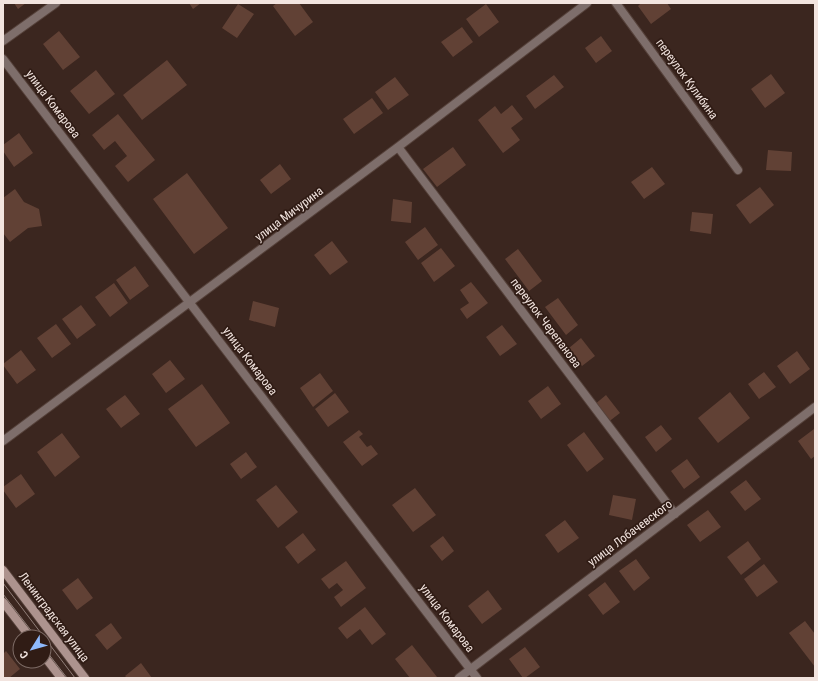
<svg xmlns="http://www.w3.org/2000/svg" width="818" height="681" viewBox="0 0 818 681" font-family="'Roboto Condensed',sans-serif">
<rect width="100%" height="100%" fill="#3b261f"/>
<path fill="#614135" d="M14,3H26L18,9Z
M189,3H201L193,9Z
M277,3H299L313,22L295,36L273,6Z
M641,3H667L671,9L651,24L638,6Z
M238,4L254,14L237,38L222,28Z
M486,4L499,22L479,37L466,19Z
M462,27L473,42L453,57L441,42Z
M59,31L80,57L63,70L43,44Z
M601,36L612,51L596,63L585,48Z
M167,60L187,85L142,120L123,95Z
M96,70L115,94L89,114L70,91Z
M771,74L785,93L765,108L751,89Z
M554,75L564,87L535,109L526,96Z
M395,77L409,95L388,110L375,92Z
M372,98L383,113L354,134L343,119Z
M512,105L523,119L511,128L520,140L503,153L478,120L495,106L501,114Z
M118,114L155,160L128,182L115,166L127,156L115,141L104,150L92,135Z
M19,133L33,153L14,167L3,151V145Z
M453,147L466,165L437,187L423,169Z
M768,150L792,152L791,171L766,170Z
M280,164L291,179L271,194L260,180Z
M652,167L665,184L644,199L631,182Z
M187,173L228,228L194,254L153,199Z
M760,187L774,205L750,224L736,205Z
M15,189L24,202L39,209L42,226L28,228L10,242L3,233V198Z
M393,199L412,202L411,223L391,221Z
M692,212L713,214L711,234L690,231Z
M425,227L438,245L418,260L405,242Z
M332,241L348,262L330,275L314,255Z
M441,248L455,266L434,282L421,263Z
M518,249L542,281L529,291L505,259Z
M135,266L149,286L130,300L116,280Z
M471,282L488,303L467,319L460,309L469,303L460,290Z
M114,283L128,303L110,317L95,297Z
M558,298L578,325L566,335L545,307Z
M253,301L279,308L275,327L249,320Z
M81,305L96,325L77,339L62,319Z
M56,324L71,344L52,358L37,338Z
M502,325L517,344L500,356L486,337Z
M581,338L595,356L582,366L569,348Z
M21,350L36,370L17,384L3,365V364Z
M797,351L810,369L790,384L777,366Z
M170,360L185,379L166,393L152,374Z
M764,372L776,387L759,399L748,384Z
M320,373L333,391L313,407L300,388Z
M202,384L230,423L196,447L168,409Z
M548,386L561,404L541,419L528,401Z
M730,392L750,418L718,443L698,418Z
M335,393L349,412L328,427L315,409Z
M125,395L140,414L121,428L106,409Z
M606,395L620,413L607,423L594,405Z
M661,425L672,439L656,452L645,437Z
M814,429L815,456L811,459L798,441Z
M359,430L363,434L359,437L367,447L371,445L378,454L362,466L343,442Z
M584,432L604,459L587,472L567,445Z
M62,433L80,457L55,477L37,452Z
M246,452L257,467L241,479L230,464Z
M687,459L700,477L684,489L671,471Z
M21,474L35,494L16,508L3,490V487Z
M746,480L761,499L745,511L730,492Z
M276,485L298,512L278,528L256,500Z
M415,488L436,515L413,532L392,505Z
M613,495L636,499L632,520L609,515Z
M708,510L721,527L700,542L687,525Z
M565,520L579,538L558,553L545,535Z
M303,533L316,550L298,564L285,547Z
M443,536L454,551L442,561L430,546Z
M748,541L761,559L741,575L727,557Z
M636,559L650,578L634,591L619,571Z
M346,561L366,588L341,607L334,597L343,590L337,583L329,589L321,579Z
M764,564L778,582L757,597L744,579Z
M78,578L93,598L77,610L62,590Z
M605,582L620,602L603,615L588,595Z
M488,590L502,609L482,624L468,606Z
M365,607L386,634L372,645L360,629L347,639L338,628Z
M805,621L815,634V667L789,633Z
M111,623L122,638L107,650L95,635Z
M412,645L437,677L436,678H410L395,659Z
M525,647L540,667L525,678H523L509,659Z
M6,651L20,669L9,678H4L3,676V654Z
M141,663L152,678H127L125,676Z"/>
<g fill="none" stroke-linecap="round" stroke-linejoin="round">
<defs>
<path id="minor" d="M616,3L738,170
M3,41L56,3
M3,59L477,678
M398,147L675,514
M3,441L398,147L587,3
M459,678L815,407"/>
<path id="secondary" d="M3,570L85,678
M3,602L30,637
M44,656L61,678"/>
</defs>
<use href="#minor" stroke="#55413a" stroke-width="10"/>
<use href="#secondary" stroke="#55413a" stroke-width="10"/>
<use href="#minor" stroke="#7e6e6b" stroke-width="8"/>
<use href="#secondary" stroke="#ad938e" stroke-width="8"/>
<path stroke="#907e78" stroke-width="1" d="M3,583L75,678
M3,594L36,637
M44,648L67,678"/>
</g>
<g text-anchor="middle" stroke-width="3.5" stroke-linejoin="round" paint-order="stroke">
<g font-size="12" fill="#f2e4df" stroke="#301c15">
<text transform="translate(687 79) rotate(54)" y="4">переулок Кулибина</text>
<text transform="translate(53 104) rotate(53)" y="4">улица Комарова</text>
<text transform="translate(289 214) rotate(-37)" y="4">улица Мичурина</text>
<text transform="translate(546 323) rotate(53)" y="4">переулок Черепанова</text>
<text transform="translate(250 361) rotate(53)" y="4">улица Комарова</text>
<text transform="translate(630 533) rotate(-37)" y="4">улица Лобачевского</text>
<text transform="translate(54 617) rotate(53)" y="4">Ленинградская улица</text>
<text transform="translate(447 618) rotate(53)" y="4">улица Комарова</text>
</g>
</g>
<rect width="818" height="681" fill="none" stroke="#f2e4df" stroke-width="8"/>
<g transform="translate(32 649) rotate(233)"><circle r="19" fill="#301c15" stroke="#7e6c66"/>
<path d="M0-3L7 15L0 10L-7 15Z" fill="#8eb9fc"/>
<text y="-6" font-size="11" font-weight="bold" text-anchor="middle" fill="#f2e4df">С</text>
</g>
</svg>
